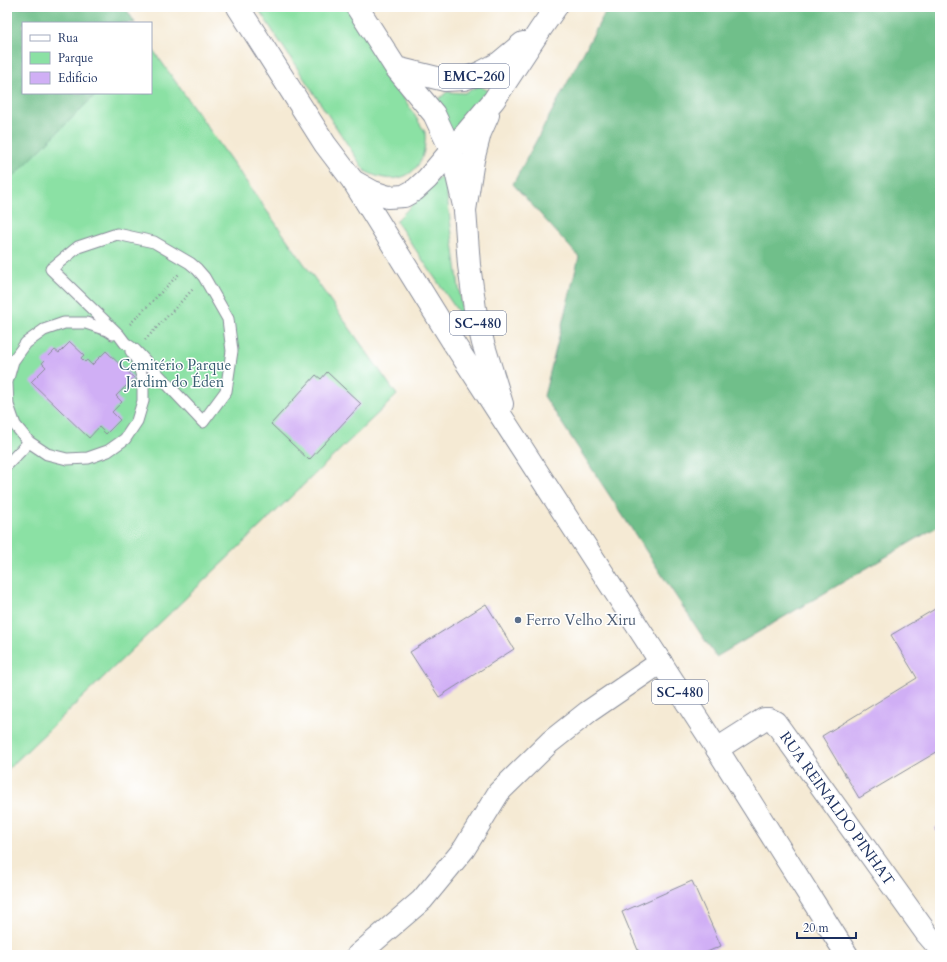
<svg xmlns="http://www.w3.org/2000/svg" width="947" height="962" viewBox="0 0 947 962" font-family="Cardo,serif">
<rect width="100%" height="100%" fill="#fff"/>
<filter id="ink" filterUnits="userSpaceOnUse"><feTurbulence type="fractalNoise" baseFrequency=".025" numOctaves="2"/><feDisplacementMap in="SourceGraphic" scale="8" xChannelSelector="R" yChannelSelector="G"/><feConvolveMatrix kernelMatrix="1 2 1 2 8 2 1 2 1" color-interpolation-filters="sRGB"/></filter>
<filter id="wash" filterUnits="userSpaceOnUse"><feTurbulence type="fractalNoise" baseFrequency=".012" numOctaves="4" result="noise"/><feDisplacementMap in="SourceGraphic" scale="16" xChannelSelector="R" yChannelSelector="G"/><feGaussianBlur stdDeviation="0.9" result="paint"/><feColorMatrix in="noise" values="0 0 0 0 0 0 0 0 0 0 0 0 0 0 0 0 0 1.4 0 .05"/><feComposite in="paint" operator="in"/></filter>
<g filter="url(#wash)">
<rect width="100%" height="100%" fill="#f5ead4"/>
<path fill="#8be1a4" stroke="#538881" d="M257,7H347L425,132C428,172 400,190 365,171Z
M151,47L397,395L7,770V183L97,93H151Z
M479,86L491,92L451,132L434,103L447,92L464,93Z
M444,173L463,319L396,221Z"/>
<path fill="#70bf8a" stroke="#467774" d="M7,7H125L135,23H23V93H97L7,183Z
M608,7H940V525L716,657L544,396L579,257L513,184Z"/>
<g id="blocks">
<path fill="#d0aff5" d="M70,342L84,355L81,358L85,362L87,360L92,365L106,351L134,378L116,396L122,402L112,412L120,420L106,434L99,427L89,438L31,382L46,367L42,363L55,350L59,353Z
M327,372L361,404L309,460L271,424L316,375L321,379Z
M486,604L514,649L439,697L410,652Z
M940,606V750L859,798L822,736L917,678L891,635Z
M940,826V837L935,828Z
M692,881L721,946L700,955H640L622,912Z"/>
</g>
</g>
<g filter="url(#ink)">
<use href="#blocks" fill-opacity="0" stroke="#888c99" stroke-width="1"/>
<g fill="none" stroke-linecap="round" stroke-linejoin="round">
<defs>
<path id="service" d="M117,234L154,242L190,263L197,269L204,277L228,319L232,351L226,391L203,422L135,350L125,343L119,335L51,269L78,247Z
M7,382L13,361L26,343L44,330L64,323H86L107,330L113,334
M7,384L8,405L15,425L29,442L47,454L67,459L88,458L108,451L125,439L137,421L143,401V380L137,360L131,351
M7,465L29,442"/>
<g id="minor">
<path id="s1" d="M717,749L764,719H769L775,722L927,934L940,949"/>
<path d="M358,955L422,900L464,849L499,792L550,742L588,712L661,662"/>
</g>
<path id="primary" d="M451,150L465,210L469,265L475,309L483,343L502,404
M353,181L453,342L717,749L847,955"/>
<path id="trunk" d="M238,7L325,144L353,181L373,192L388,197L404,196L415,190L427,179L494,100L540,30L556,7
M357,7L396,68L434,114L451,150
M396,68L445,80L464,79L480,73L499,63L523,43
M465,210L473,160L480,133L488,115"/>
</defs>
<use href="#service" stroke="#888c99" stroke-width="13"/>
<use href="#minor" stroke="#888c99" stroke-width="24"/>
<use href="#primary" stroke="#888c99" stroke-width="24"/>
<use href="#trunk" stroke="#888c99" stroke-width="24"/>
<path stroke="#888c99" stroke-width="2.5" stroke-dasharray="1 3" stroke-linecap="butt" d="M130,324L180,273
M145,340L194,288"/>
<use href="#service" stroke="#fff" stroke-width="11"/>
<use href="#minor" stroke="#fff" stroke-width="22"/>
<use href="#primary" stroke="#fff" stroke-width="22"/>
<use href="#trunk" stroke="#fff" stroke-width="22"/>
</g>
</g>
<circle fill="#5c6f8a" stroke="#fff" stroke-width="1.5" cx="518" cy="620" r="4"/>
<g text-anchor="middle" stroke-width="3" stroke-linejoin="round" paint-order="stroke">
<g fill="#fff" stroke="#5f6d8e" stroke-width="1">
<rect x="439" y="64" width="70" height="24" rx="3"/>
<rect x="450" y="311" width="56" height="24" rx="3"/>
<rect x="652" y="680" width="56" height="24" rx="3"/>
</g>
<g font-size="14" font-weight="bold" fill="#1b2f5e">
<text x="474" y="81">EMC-260</text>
<text x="478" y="328">SC-480</text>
<text x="680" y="697">SC-480</text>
</g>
<g font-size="15" fill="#375c70" stroke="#fff">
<text x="175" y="370">Cemitério Parque<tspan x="175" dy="17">Jardim do Éden</tspan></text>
</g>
<g font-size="15" fill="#4e5e75" stroke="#fff" text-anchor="start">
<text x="526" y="625">Ferro Velho Xiru</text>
</g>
<g font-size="15" fill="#1b2f5e" stroke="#fff">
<text dy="5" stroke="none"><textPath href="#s1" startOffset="174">RUA REINALDO PINHAT</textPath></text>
</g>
</g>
<rect width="947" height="962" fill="none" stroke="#fff" stroke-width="24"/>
<rect x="22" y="22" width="130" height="72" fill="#ffffff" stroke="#a4acbf"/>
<rect x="30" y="35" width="20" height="6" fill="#ffffff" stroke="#a4acbf"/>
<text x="58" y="42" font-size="12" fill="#1b2f5e">Rua</text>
<rect x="30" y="52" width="20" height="12" fill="#8be1a4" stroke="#a4acbf"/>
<text x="58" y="62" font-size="12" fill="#1b2f5e">Parque</text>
<rect x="30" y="72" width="20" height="12" fill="#d0aff5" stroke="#a4acbf"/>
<text x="58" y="82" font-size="12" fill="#1b2f5e">Edifício</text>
<path d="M797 932v6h59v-6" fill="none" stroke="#1b2f5e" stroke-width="2"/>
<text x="803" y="932" font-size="12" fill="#1b2f5e" stroke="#ffffff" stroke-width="3" paint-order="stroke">20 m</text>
</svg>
